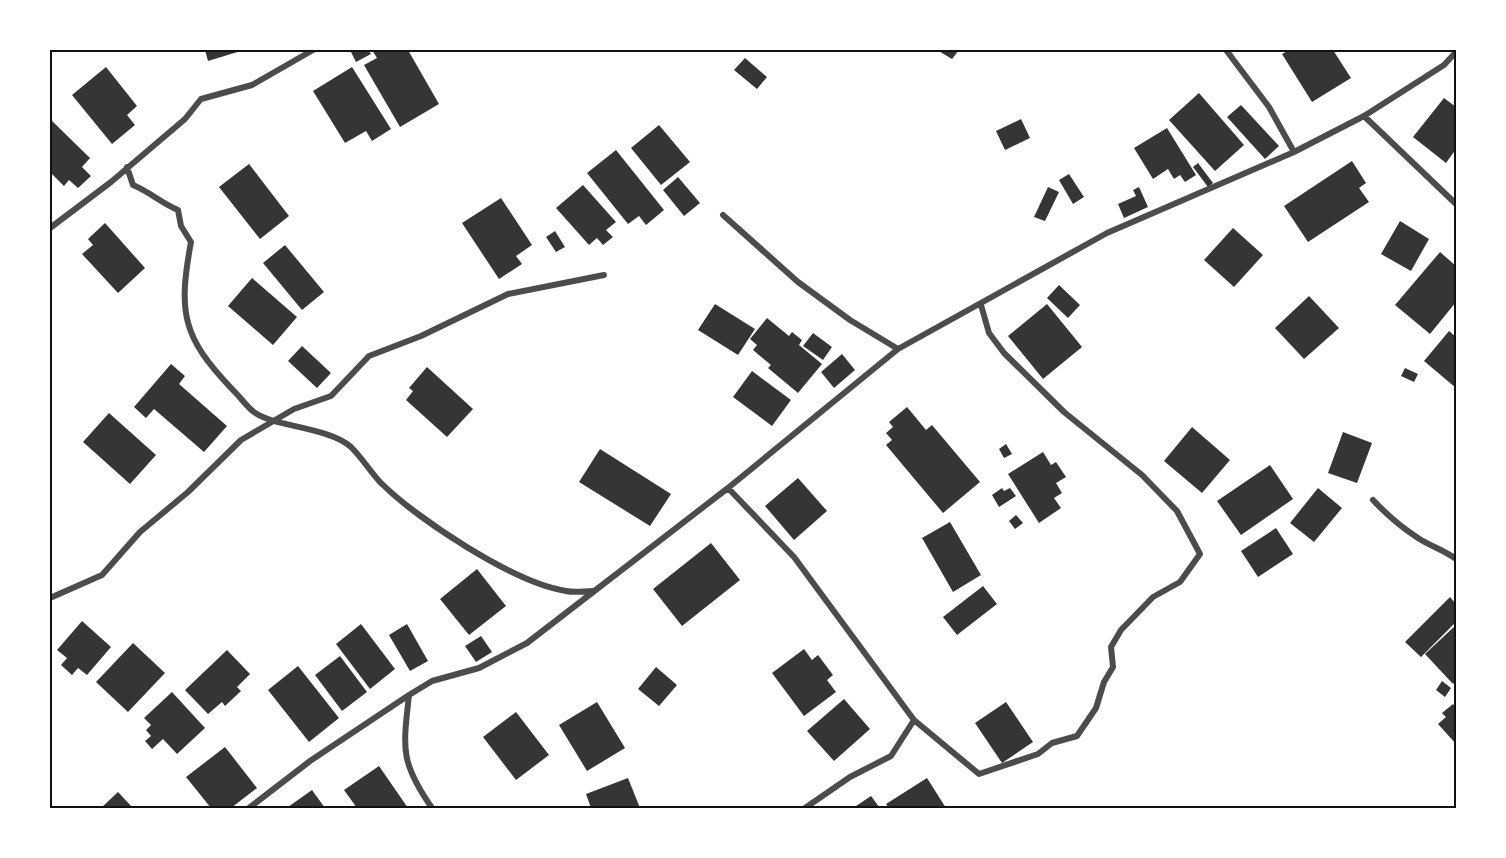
<svg xmlns="http://www.w3.org/2000/svg" width="1506" height="858" viewBox="0 0 1506 858" font-family="Spectral,serif">
<rect width="100%" height="100%" fill="#fff"/>
<path fill="#353535" d="M205,50H244L208,61Z
M350,50H368L371,54L356,62Z
M372,50H408L439,104L400,127L364,65L377,58Z
M937,50H959L952,59Z
M1289,50H1333L1351,78L1312,102L1282,54Z
M745,58L767,77L757,89L734,70Z
M106,67L137,106L127,115L135,125L112,144L72,95Z
M352,67L391,129L372,141L366,131L345,143L313,91Z
M1199,93L1244,145L1215,171L1169,120Z
M1444,98L1456,107V149L1446,163L1413,137Z
M1241,105L1279,146L1265,159L1227,117Z
M50,119L90,158L82,167L91,176L78,188L69,180L64,186L50,172Z
M1021,119L1030,138L1005,150L996,131Z
M659,125L690,162L661,185L631,148Z
M1167,128L1196,175L1185,182L1180,175L1174,179L1168,169L1153,179L1134,148Z
M616,150L664,210L646,225L639,216L628,224L587,173Z
M1352,161L1366,183L1359,188L1369,202L1308,242L1284,206Z
M1198,163L1213,183L1208,187L1193,167Z
M249,164L289,216L260,239L219,187Z
M1069,174L1084,197L1073,204L1059,180Z
M678,177L700,203L684,216L663,190Z
M583,185L616,222L606,230L613,237L603,245L597,238L589,245L556,208Z
M1048,187L1059,192L1045,221L1034,217Z
M1139,187L1148,207L1124,218L1118,204L1136,196L1133,190Z
M501,198L532,245L516,256L522,264L499,279L462,223Z
M1400,221L1429,239L1411,271L1381,254Z
M105,223L145,268L118,293L82,254L93,245L88,239Z
M1233,228L1263,255L1234,287L1204,260Z
M555,231L565,247L556,252L546,237Z
M285,245L324,292L302,310L263,263Z
M1440,252L1456,266V302L1430,334L1395,305Z
M252,278L297,317L273,345L228,306Z
M1059,285L1080,305L1068,318L1047,298Z
M1309,296L1339,328L1304,359L1275,328Z
M715,304L755,329L738,355L698,330Z
M1047,304L1082,347L1043,379L1008,336Z
M767,318L789,336L792,332L802,340L799,345L822,364L798,393L768,368L771,365L753,350L757,345L750,339Z
M1449,331L1456,337V388L1424,361Z
M813,333L832,347L823,360L803,346Z
M302,346L331,373L317,388L288,361Z
M842,354L855,370L834,388L821,372Z
M171,364L185,376L179,384L227,426L204,452L154,409L146,418L134,407Z
M427,367L473,409L447,437L406,400L413,391L409,388Z
M1405,368L1418,374L1414,382L1401,376Z
M752,371L791,400L772,426L733,397Z
M907,407L926,430L932,425L980,482L943,513L886,445L892,440L886,433L893,427L889,422Z
M109,413L156,455L130,484L83,442Z
M1192,427L1230,460L1202,493L1164,461Z
M1343,432L1372,443L1357,483L1328,473Z
M1006,444L1012,454L1004,458L999,449Z
M600,449L671,494L650,526L579,482Z
M1043,452L1051,465L1056,462L1066,477L1056,483L1062,493L1054,498L1061,508L1039,523L1008,474Z
M1270,465L1293,499L1241,535L1217,501Z
M798,478L827,511L794,540L765,506Z
M1002,488L1004,491L1010,488L1016,496L999,507L992,495Z
M1318,488L1342,508L1314,542L1290,523Z
M1016,515L1023,523L1015,529L1009,521Z
M950,522L981,575L953,592L922,538Z
M1276,528L1293,554L1258,577L1241,551Z
M711,543L740,580L682,626L653,589Z
M477,569L506,606L469,635L440,599Z
M983,586L997,604L957,635L943,617Z
M1450,597L1456,604V622L1421,657L1405,642Z
M82,621L111,647L87,675L78,668L72,675L61,665L67,658L57,650Z
M361,624L395,669L370,689L336,644Z
M407,624L428,661L410,671L389,635Z
M1456,625V680L1453,684L1425,654Z
M481,636L492,652L476,662L465,646Z
M133,643L165,673L128,712L96,682Z
M804,649L812,660L818,655L833,675L827,680L836,692L804,716L772,673Z
M227,650L250,674L237,687L241,691L225,706L222,702L208,714L185,690Z
M340,656L367,692L342,711L315,675Z
M298,666L339,718L309,742L268,690Z
M656,667L677,685L659,706L638,689Z
M1442,681L1451,688L1445,697L1436,690Z
M172,692L205,728L177,754L163,739L152,749L145,741L151,736L146,730L151,725L144,718Z
M844,699L870,729L834,761L807,731Z
M597,702L625,748L587,771L559,725Z
M1006,702L1033,742L1002,763L975,723Z
M1453,704L1456,708V744L1438,724L1446,717L1442,713Z
M516,712L549,755L516,780L483,737Z
M225,747L257,788L231,808H211L186,777Z
M379,766L408,808H357L344,790Z
M628,778L640,808H591L586,794Z
M927,778L946,808H889L886,804Z
M312,790L325,808H289L288,807Z
M118,792L133,808H101Z
M871,796L880,808H853Z"/>
<g fill="none" stroke-linecap="round" stroke-linejoin="round">
<path stroke="#4c4c4c" stroke-width="6" d="M1226,50L1269,107L1294,152
M1364,116L1456,204
M127,167L133,185C150,192 161,203 178,210L181,226L191,242C178,312 182,337 232,389C250,407 248,413 274,421C295,427 335,432 351,447C362,458 370,471 380,482C417,519 514,583 566,591C575,593 585,591 593,591
M723,215L798,282L850,320L898,349
M50,228L111,182L185,119L201,99L252,85L313,50
M728,488L794,557L914,720L891,756L850,777L805,808
M1373,500C1387,515 1401,527 1418,538C1430,546 1444,550 1456,559
M50,598L102,575L140,532L188,492L241,440L294,409L331,396L369,356L421,336L508,294L604,275
M409,695C403,749 400,762 432,808
M914,720L979,774L1038,754L1052,743L1077,736L1096,708L1104,682L1113,667L1111,647L1121,630L1153,597L1180,582L1200,554L1177,511L1142,475L1064,412L1004,353L989,333L981,305
M249,808L310,761L409,695L432,681L479,668L527,643L728,488L898,349L1107,233L1294,152L1364,116L1444,65L1456,52"/>
</g>
<rect width="1506" height="858" fill="none" stroke="#ffffff" stroke-width="102"/>
<rect x="51" y="51" width="1404" height="756" fill="none" stroke="#111" stroke-width="2"/>
</svg>
